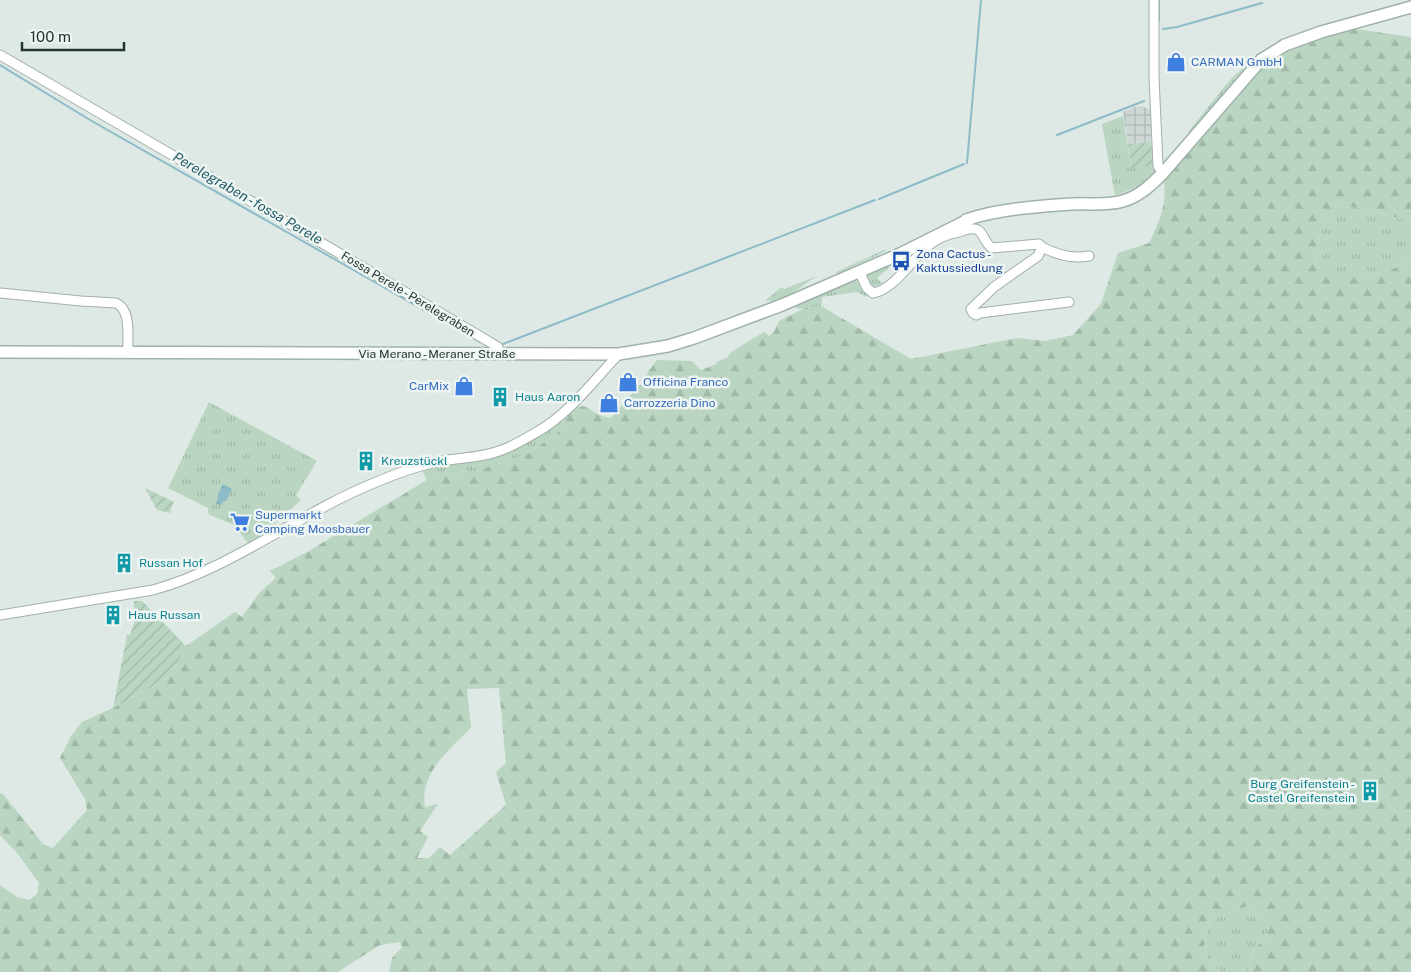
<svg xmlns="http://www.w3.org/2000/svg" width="1411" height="972" viewBox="0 0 1411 972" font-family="'Public Sans',sans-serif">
<defs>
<pattern id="industrial-grid" width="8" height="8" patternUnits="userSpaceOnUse" patternTransform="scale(1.25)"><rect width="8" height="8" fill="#cdd7d3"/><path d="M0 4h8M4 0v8" fill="none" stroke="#b0b9b5"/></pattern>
<pattern id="grass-tufts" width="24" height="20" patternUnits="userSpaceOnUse" patternTransform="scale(1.25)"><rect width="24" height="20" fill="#bad6c2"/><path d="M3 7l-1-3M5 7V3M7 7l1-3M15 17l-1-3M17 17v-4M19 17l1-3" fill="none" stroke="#a0b8a7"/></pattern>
<pattern id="forest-firs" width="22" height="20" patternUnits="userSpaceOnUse" patternTransform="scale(1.25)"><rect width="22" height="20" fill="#bad6c2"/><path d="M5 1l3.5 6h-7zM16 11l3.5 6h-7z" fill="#a0b8a7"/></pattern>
<pattern id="garden-furrows" width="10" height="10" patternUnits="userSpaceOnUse" patternTransform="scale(1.25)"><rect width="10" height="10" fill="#bad6c2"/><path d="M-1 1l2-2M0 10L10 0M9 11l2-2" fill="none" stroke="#a0b8a7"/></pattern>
<pattern id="water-ripples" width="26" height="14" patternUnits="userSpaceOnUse" patternTransform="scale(1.25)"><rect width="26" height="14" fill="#8cbcc7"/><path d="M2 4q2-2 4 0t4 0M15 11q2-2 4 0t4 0" fill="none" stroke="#729aa2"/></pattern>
</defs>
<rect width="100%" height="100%" fill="#dee8e4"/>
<path fill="url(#industrial-grid)" d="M1142,106L1151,110V142L1128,144L1123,112L1134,107Z"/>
<path fill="url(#grass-tufts)" d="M1258,54L1259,55L1236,78L1215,107L1191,135L1188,132L1230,80Z
M1123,116L1131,168L1152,162L1151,146L1154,149L1156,170L1154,176L1142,185L1115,196L1102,124Z
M1338,207L1364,208L1411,222V261L1390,270L1363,277L1316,269L1319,231Z
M886,249L884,252L837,274L836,272Z
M888,266L889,268L877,278L882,283L886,281C881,285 876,288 870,285L866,279L869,272Z
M817,276L785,298L771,303L770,300L766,301V300L782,287L784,289Z
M854,280L859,282L868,295L867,297L857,292L822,297L821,306L798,309L794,306Z
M209,402L317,461L296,495L301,500L250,546L234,525L210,515L208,513V508L168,488Z
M561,418L565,427L528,454L476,471H466L427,480L422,470L501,454Z
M1247,906L1268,923L1266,939L1254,948L1248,972H1220V970L1211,967L1204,946L1210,920Z"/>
<path fill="url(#forest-firs)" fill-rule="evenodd" d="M1356,29L1411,37V222L1364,208L1338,207L1319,231L1316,268L1363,277L1390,270L1411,261V972H1248L1254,948L1266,939L1268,923L1247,906L1210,920L1204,946L1211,967L1220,970V972H389L392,958L402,947L400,942L380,945L338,972H0V885L17,897L29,900L37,894L39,883L18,854L0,835V793L3,794L44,845L53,848L87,810L85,799L60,758L71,736L82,722L113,708L170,677L186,646L235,612L242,617L261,591L276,578L270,571L307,552L427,480L466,471H476L528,454L565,427L561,418C591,393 584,415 611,418L640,384L643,386L645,384L642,380L657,360L692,361L701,370L717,364L716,362L727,358L731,352L764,332L769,336L774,332L779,321L805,308L821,306L911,359L1017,338L1045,341L1073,335L1101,304L1118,253L1149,243C1160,221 1167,203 1164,179L1258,70C1291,45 1318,40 1356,29ZM499,688L506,763L496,772L506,805L450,855L440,847L429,858H417L428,837L420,831L438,804L425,807C419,773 450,749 471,728L467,689Z"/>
<path fill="url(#garden-furrows)" d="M1151,142L1152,162L1149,166L1131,169L1128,144Z
M145,488L174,502L171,509V513L157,510Z
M134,601H142L186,646L170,677L113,708L127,635H130L135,620Z"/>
<path fill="url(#water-ripples)" d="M223,484L232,489L226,501H224L220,505L216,503L218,498L217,497Z"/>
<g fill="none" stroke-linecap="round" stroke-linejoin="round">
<path stroke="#8cbcc7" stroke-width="2" d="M1159,0V21
M1163,29L1177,27L1262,3
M0,65L90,120L480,342
M1057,135L1144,101
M967,163L981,0
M879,199L964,164
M503,344L875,200"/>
<defs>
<path id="street" d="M1154,0V77L1158,166L1163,173
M0,55L210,177L476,334L498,347V354
M1042,247C1057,255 1073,259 1089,256
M859,271L867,288L873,293C894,290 911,260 928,246C937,238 947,234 959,232C964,230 972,227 978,230C984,234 985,244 992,248L1039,244L1042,247L1038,256L994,287L971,309L973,313L976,315L980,313L1069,302
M0,293L81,301L116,303C132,310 127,337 128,353
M0,615L153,590C232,568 298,514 374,483C395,474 414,467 436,462C455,458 481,458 499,451C512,447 525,439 537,432C569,414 594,380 619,354"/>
<path id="secondary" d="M966,220C996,209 1041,206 1073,204C1090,203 1106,206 1123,201C1140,196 1151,185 1163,173L1261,60L1285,45L1321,32L1411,7
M0,352L619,354L668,346L694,338L782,305L900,254L972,218"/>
</defs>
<use href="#street" stroke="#a2afaa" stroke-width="11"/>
<use href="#secondary" stroke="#9fb2ab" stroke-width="14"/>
<use href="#street" stroke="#fff" stroke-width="9"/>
<use href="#secondary" stroke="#fff" stroke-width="11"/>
</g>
<defs>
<symbol id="shop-bare" viewBox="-9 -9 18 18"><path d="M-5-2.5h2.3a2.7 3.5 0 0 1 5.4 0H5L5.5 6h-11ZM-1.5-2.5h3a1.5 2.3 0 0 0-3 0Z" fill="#3f7fe0" stroke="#eef5f2" stroke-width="2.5" paint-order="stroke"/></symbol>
<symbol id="bus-bare" viewBox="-9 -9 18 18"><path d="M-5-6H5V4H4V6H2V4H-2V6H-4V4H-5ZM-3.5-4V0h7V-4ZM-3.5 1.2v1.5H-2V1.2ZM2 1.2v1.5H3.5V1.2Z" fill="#1a4fb4" stroke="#eef5f2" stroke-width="2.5" paint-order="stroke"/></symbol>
<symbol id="building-bare" viewBox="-9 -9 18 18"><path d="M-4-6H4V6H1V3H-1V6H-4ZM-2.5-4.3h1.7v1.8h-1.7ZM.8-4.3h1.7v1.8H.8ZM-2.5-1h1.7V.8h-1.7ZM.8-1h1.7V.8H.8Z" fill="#0f9aa8" stroke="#eef5f2" stroke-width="2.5" paint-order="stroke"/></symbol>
<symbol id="supermarket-bare" viewBox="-9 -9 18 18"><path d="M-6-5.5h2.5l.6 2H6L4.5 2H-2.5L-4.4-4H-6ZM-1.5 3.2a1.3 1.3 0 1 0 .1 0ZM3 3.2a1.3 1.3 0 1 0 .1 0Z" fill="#3f7fe0" stroke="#eef5f2" stroke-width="2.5" paint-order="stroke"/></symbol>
</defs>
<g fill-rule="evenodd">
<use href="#shop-bare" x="1162" y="48" width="28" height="28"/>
<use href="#bus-bare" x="887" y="247" width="28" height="28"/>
<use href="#shop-bare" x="614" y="368" width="28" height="28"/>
<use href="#shop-bare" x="450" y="372" width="28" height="28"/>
<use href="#building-bare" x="486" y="383" width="28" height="28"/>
<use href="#shop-bare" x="595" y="389" width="28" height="28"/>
<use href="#building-bare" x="352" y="447" width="28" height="28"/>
<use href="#supermarket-bare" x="226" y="508" width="28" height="28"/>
<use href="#building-bare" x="110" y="549" width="28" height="28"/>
<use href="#building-bare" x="99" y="601" width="28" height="28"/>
<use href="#building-bare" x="1356" y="777" width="28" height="28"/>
</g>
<g text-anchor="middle" stroke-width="5" stroke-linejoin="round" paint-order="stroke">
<g font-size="12" fill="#366cbe" stroke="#eef5f2" text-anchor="start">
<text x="1191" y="66">CARMAN GmbH</text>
<text x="643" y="386">Officina Franco</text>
<text x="449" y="390" text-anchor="end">CarMix</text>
<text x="624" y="407">Carrozzeria Dino</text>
<text x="255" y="519">Supermarkt<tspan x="255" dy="14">Camping Moosbauer</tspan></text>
</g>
<g font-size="12" fill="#164399" stroke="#eef5f2" text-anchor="start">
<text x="916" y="258">Zona Cactus -<tspan x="916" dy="14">Kaktussiedlung</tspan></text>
</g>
<g font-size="12" fill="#223530" stroke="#eef5f2">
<text transform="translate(408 294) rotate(31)" y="4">Fossa Perele - Perelegraben</text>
<text x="437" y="358">Via Merano - Meraner Straße</text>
</g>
<g font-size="12" fill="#0d838f" stroke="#eef5f2" text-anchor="start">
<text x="515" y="401">Haus Aaron</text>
<text x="381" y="465">Kreuzstückl</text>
<text x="139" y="567">Russan Hof</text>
<text x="128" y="619">Haus Russan</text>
<text x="1355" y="788" text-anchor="end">Burg Greifenstein -<tspan x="1355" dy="14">Castel Greifenstein</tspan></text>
</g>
<g font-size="14" font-style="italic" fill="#245c69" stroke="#eef5f2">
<text transform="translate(248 198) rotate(30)" y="5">Perelegraben - fossa Perele</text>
</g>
</g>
<path d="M22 42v8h102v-8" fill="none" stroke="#223530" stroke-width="2.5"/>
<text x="30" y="42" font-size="15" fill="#223530" stroke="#eef5f2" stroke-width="4" paint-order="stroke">100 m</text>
</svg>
